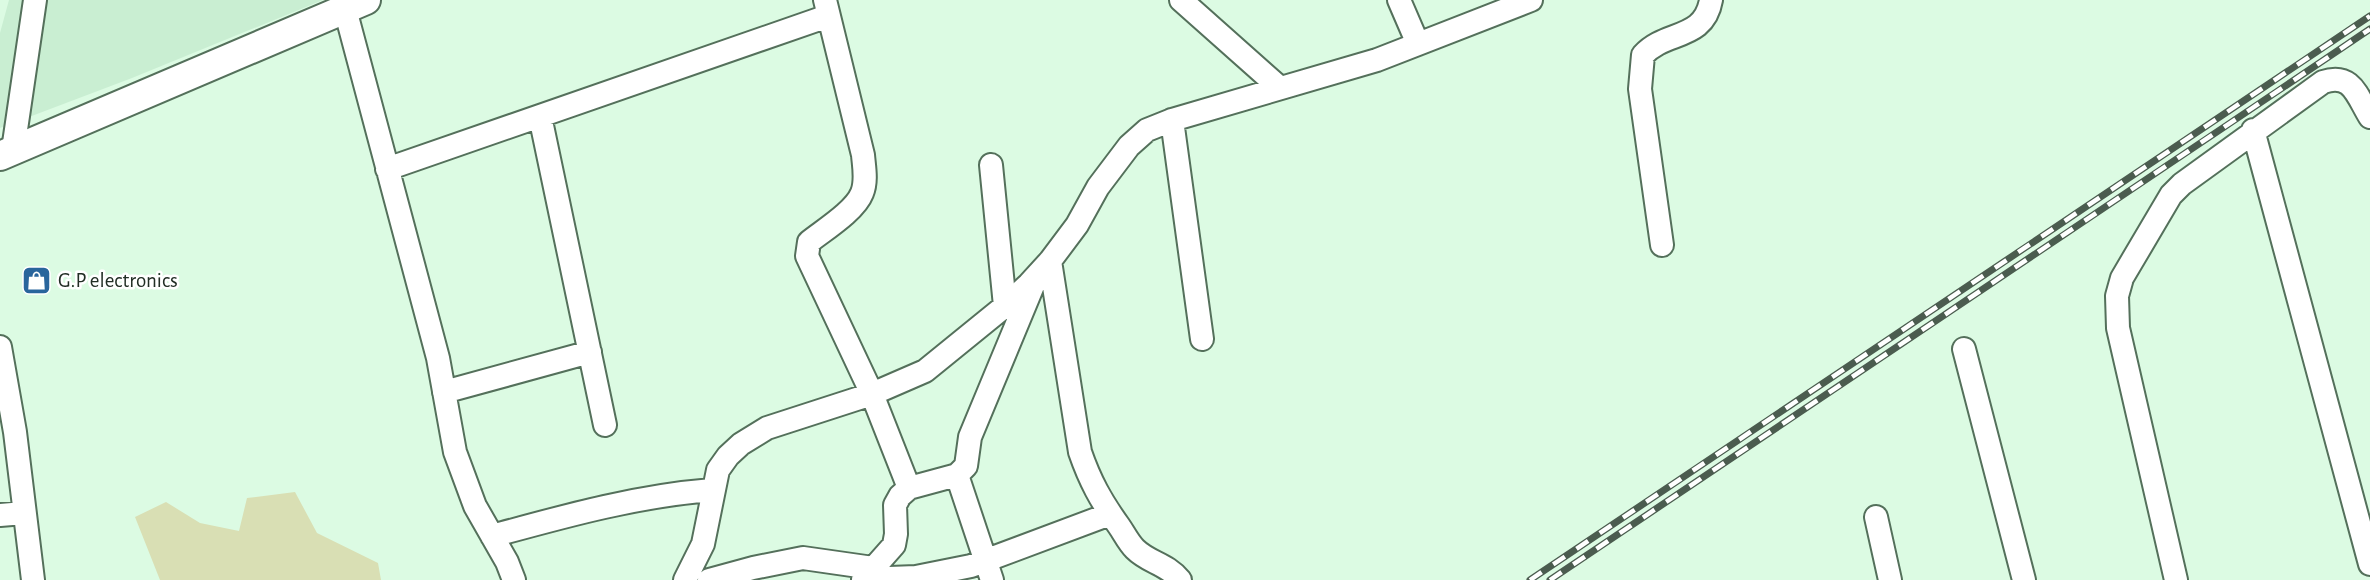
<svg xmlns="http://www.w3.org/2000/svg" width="2370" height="580" viewBox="0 0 2370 580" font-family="'Alegreya Sans',sans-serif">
<rect width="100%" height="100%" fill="#dcfbe3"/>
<path fill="#c9eed2" d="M9,0H323L132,78L0,128V33Z"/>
<path fill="#d9dfb4" d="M295,492L317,533L378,563L381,580H160L135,517L166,502L200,523L239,531L247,498Z"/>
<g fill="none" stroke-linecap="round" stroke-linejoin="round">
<defs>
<path id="minor" d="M825,0L863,155C864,167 867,181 862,193C855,211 824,230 809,242L807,256L872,394L909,488
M1181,0L1280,88
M1399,0L1418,44
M345,9L438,358L455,452L475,506L507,562L514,580
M540,116L605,425
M1172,120L1202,339
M2253,130L2370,564
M13,150L35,0
M991,165L1005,306
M387,169L828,16
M1662,245L1640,89L1643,55C1665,30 1704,41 1711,0
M1050,261L1080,452C1090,481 1101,501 1119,526C1124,533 1128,542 1135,549C1149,563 1166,563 1180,580
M0,347L15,432L33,580
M1964,349L2024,580
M444,392L590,352
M957,475L992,580
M0,515L24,513
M1876,517L1890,580
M492,536C565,516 636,496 712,490
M863,579L916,577L971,566L1110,514
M685,580L703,544L718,470L728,456L741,444L767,428L872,394L925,371L1005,306L1029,284L1050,261L1077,225L1098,187L1129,146L1147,130L1172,120L1377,60L1531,0
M709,580L753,568L803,558L873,568
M863,580L894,545L896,534L895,505L900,496L909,488L957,475L966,466L970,437L1034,283
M2176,580L2118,328L2117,296L2122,278L2171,195L2182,184L2323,82C2352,72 2357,96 2370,117"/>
<path id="major" d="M0,156L366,0"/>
</defs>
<use href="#minor" stroke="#54705b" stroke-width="26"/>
<use href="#major" stroke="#54705b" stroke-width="32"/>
<use href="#minor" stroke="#fff" stroke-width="22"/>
<use href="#major" stroke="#fff" stroke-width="28"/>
<defs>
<path id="rail" d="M1530,580L2370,16
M1550,580L2370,29"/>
</defs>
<use href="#rail" stroke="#4b5c4f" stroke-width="7"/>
<use href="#rail" stroke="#fff" stroke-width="4.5" stroke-dasharray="14" stroke-linecap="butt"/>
</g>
<defs>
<symbol id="shop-square" viewBox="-11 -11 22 22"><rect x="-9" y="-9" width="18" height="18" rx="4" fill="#29659c" stroke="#fff"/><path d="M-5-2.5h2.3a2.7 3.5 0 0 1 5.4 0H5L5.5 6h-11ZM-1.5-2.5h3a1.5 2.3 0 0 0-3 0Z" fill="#fff"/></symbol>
</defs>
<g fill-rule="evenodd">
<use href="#shop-square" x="20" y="264" width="33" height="33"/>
</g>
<g text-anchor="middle" stroke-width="5" stroke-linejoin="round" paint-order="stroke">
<g font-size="21" fill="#222e25" stroke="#fff" text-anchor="start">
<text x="58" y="287">G.P electronics</text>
</g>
</g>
</svg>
